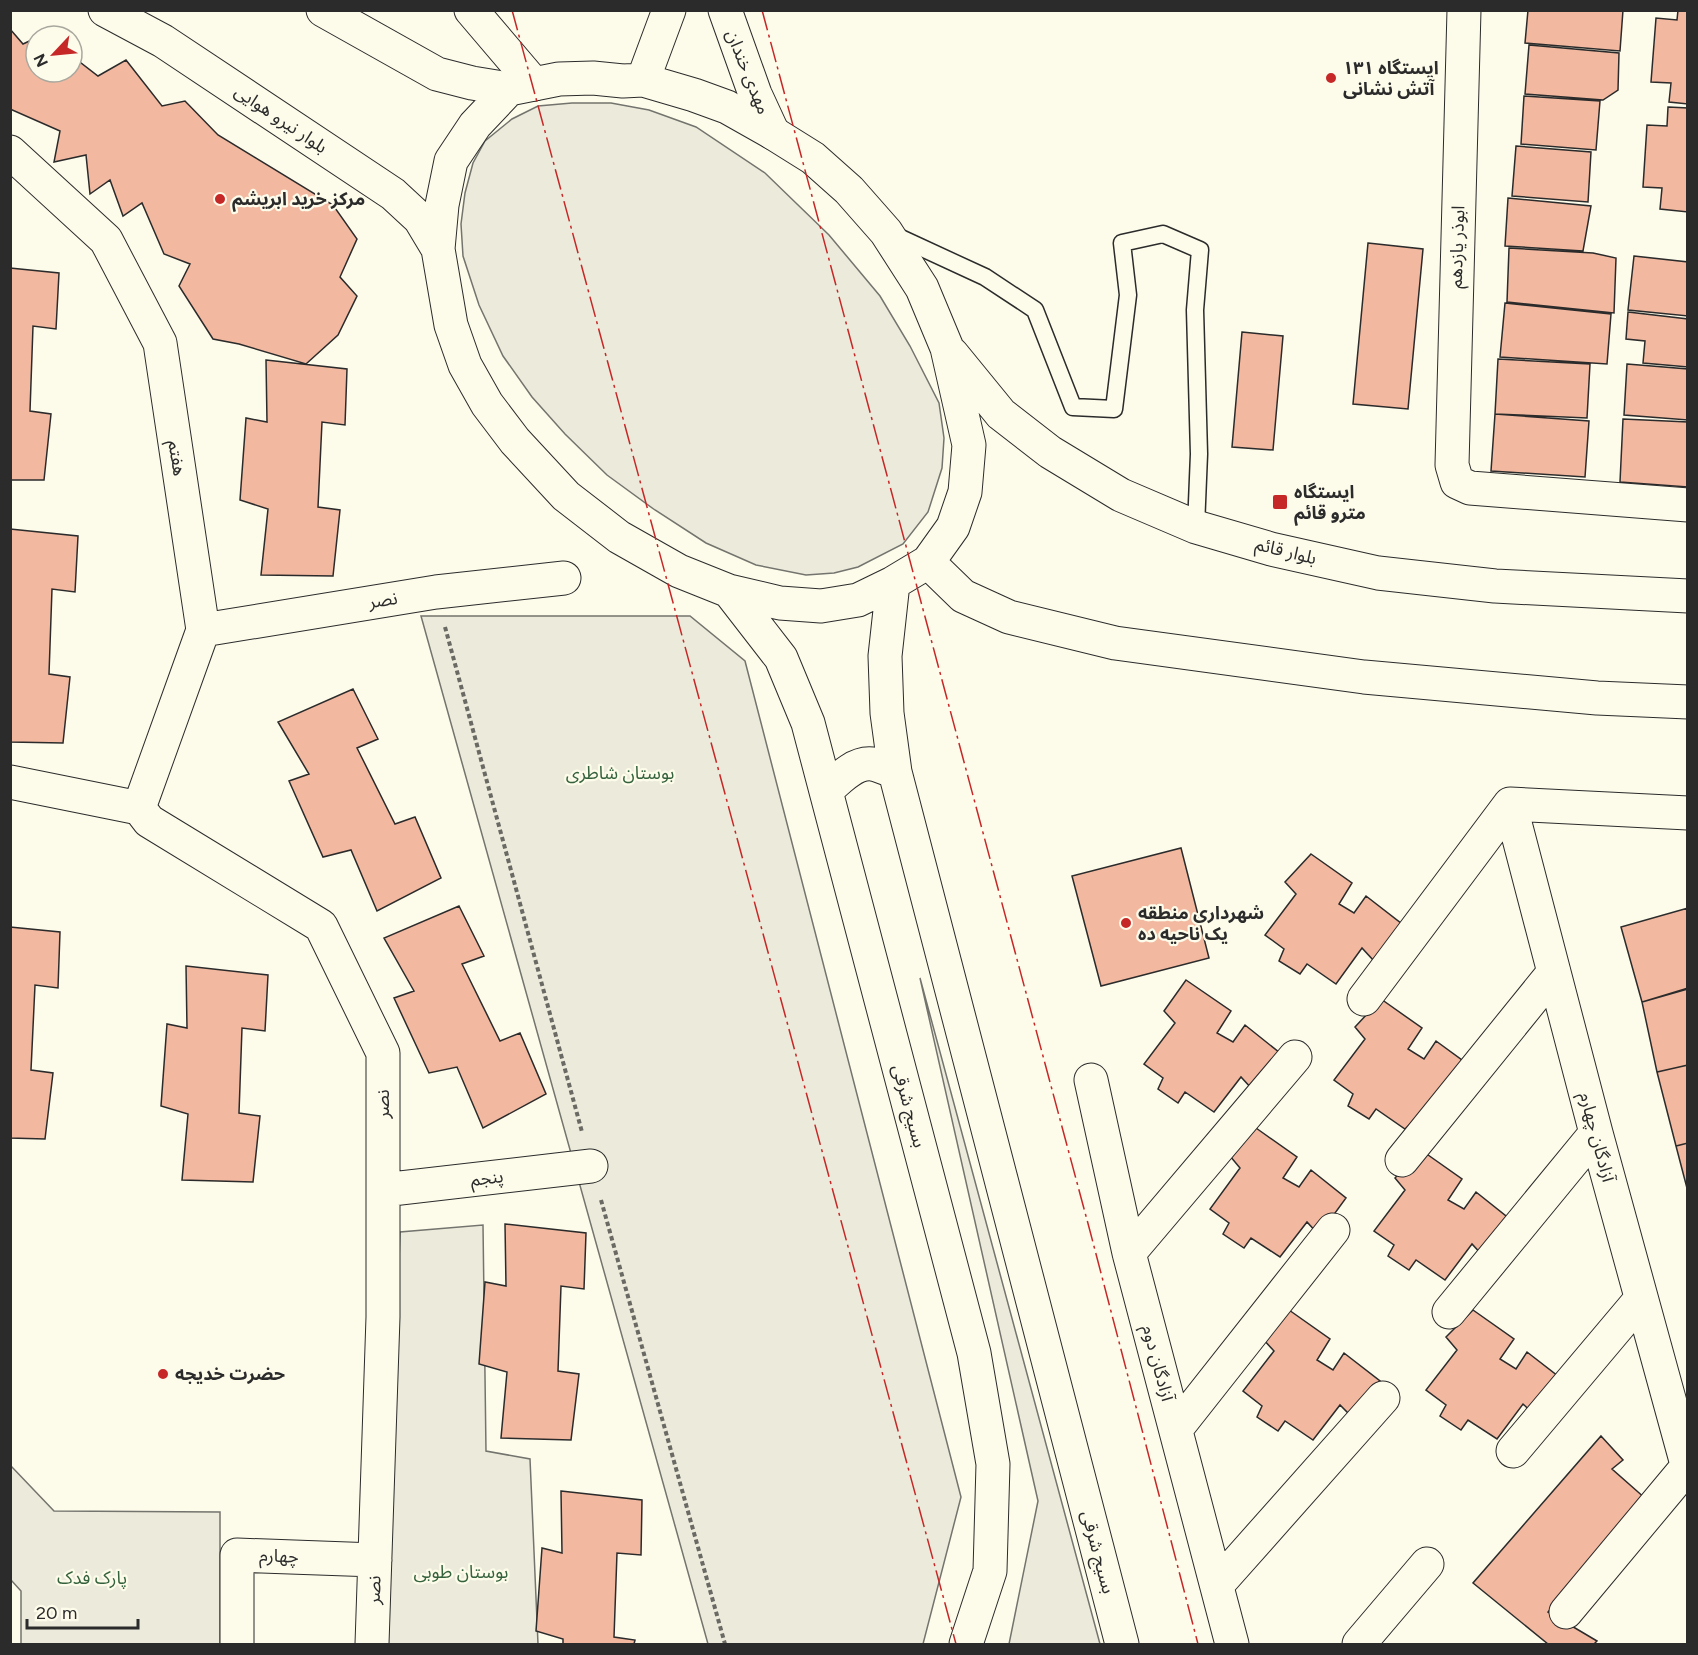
<svg xmlns="http://www.w3.org/2000/svg" width="1698" height="1655" viewBox="0 0 1698 1655" font-family="Figtree,'Noto Sans Arabic',sans-serif">
<rect width="100%" height="100%" fill="#fdfbea"/>
<path fill="#ecebdb" stroke="#74746e" stroke-width="1.5" d="M572,103H611L649,110L696,127L765,173L829,235L880,296L910,346L939,403L944,438L942,468L928,512L903,544L858,567L834,573L806,575L756,565L706,543L655,510L607,475L565,434L532,397L503,356L479,305L463,256L461,224L465,193L473,163L485,141L512,119L538,106Z
M421,616H690L745,661L961,1497L923,1644H708Z
M920,978L1100,1644H1009L1038,1501Z
M483,1225L486,1451L530,1459L538,1644H386L400,1232Z
M11,1466L54,1511L220,1512V1644H21V1591L11,1580Z"/>
<path fill="#f2b8a0" stroke="#2b2b2b" stroke-width="1.5" d="M1528,10H1623L1620,51L1525,43Z
M1678,10H1688V104L1669,102L1671,83L1651,82L1656,18L1677,20Z
M10,29L23,44L36,38V72H72V56L98,76L126,60L162,106L185,101L218,135L333,205L357,239L340,277L357,296L338,335L306,364L239,344L213,339L179,286L190,264L164,254L142,203L123,216L110,180L90,194L86,155L54,162L60,131L10,109Z
M1529,45L1619,53L1618,90L1603,100L1525,94Z
M1524,96L1600,101L1596,150L1521,144Z
M1668,107L1688,108V212L1660,209L1662,188L1643,187L1647,125L1667,126Z
M1516,146L1591,152L1588,202L1512,196Z
M1508,198L1591,206L1583,251L1505,246Z
M1368,243L1423,249L1408,409L1353,404Z
M1509,248L1593,253L1616,258L1614,313L1507,302Z
M1634,256L1688,262V316L1628,310Z
M10,268L59,273L56,329L33,326L30,411L51,414L44,480H10Z
M1505,303L1611,314L1607,364L1500,357Z
M1628,312L1688,319V367L1643,363L1645,341L1626,339Z
M1242,332L1283,336L1273,450L1232,447Z
M1498,359L1590,364L1587,418L1495,414Z
M266,360L347,369L345,425L322,422L318,507L340,510L333,576L261,575L268,509L240,500L246,418L267,422Z
M1627,364L1688,369V420L1624,415Z
M1495,414L1589,421L1585,477L1491,471Z
M1623,419L1688,422V487L1620,482Z
M10,529L78,536L75,592L52,589L49,674L70,677L63,743L10,742Z
M353,689L378,739L357,748L395,824L415,817L441,878L377,911L351,850L323,857L289,781L309,774L278,722Z
M1181,848L1209,958L1101,986L1072,876Z
M1311,854L1352,883L1339,904L1354,913L1366,896L1402,924L1374,961L1362,948L1336,984L1307,964L1300,974L1279,961L1284,949L1265,935L1296,894L1285,882Z
M459,906L484,956L462,964L500,1041L520,1033L546,1094L483,1128L457,1067L429,1073L394,998L414,991L384,938Z
M1688,908V989L1642,1002L1621,927Z
M10,927L60,932L58,988L35,985L31,1070L53,1073L45,1139L10,1138Z
M186,966L268,975L265,1031L242,1028L239,1113L260,1116L253,1182L182,1180L188,1114L161,1106L167,1024L187,1028Z
M1186,980L1231,1011L1217,1033L1233,1042L1245,1025L1280,1053L1253,1090L1241,1077L1214,1112L1185,1092L1178,1103L1158,1089L1163,1078L1144,1064L1175,1023L1164,1011Z
M1688,988V1065L1657,1072L1642,1002Z
M1381,999L1422,1028L1408,1049L1424,1059L1436,1041L1466,1063L1434,1101L1405,1129L1376,1109L1369,1119L1348,1106L1353,1094L1334,1080L1365,1039L1355,1027Z
M1688,1065V1143L1676,1146L1657,1072Z
M1256,1128L1297,1157L1283,1178L1299,1187L1311,1170L1346,1198L1319,1235L1307,1222L1280,1257L1251,1238L1244,1248L1223,1234L1229,1223L1210,1209L1240,1168L1230,1156Z
M1688,1143V1192L1676,1146Z
M1421,1150L1462,1179L1448,1200L1464,1209L1476,1192L1511,1220L1484,1257L1472,1244L1445,1280L1416,1260L1409,1270L1388,1256L1394,1245L1374,1231L1405,1190L1395,1178Z
M505,1224L586,1233L584,1289L561,1286L558,1371L579,1374L571,1440L501,1438L507,1372L479,1364L485,1282L506,1286Z
M1289,1310L1330,1339L1317,1360L1333,1370L1344,1353L1380,1381L1352,1417L1340,1405L1313,1440L1285,1421L1278,1431L1257,1417L1262,1406L1243,1391L1274,1351L1263,1339Z
M1473,1310L1514,1339L1500,1359L1516,1369L1527,1352L1563,1380L1536,1416L1523,1404L1497,1439L1468,1420L1461,1430L1440,1416L1446,1405L1426,1390L1457,1350L1446,1337Z
M1601,1436L1623,1460L1612,1469L1646,1499L1548,1612L1597,1641L1594,1644H1548L1473,1583Z
M561,1491L642,1500L641,1555L617,1553L614,1637L635,1640L634,1644H563V1639L536,1631L542,1548L562,1553Z"/>
<g fill="none" stroke-linecap="round" stroke-linejoin="round">
<defs>
<path id="service" d="M894,235L985,277L1035,310L1073,407L1114,409L1128,295L1122,243L1163,234L1200,250L1195,310L1199,454L1196,527"/>
<path id="minor" d="M471,10L534,84
M1464,10L1452,465L1457,482L1470,488L1688,505
M10,152L106,240L160,343L203,630L139,808
M203,630L436,592L564,578
M10,782L139,808L149,821L321,926L383,1053V1317L372,1644
M1510,804L1596,1133L1688,1468
M1510,804L1688,813
M1364,999L1510,804
M1091,1080L1129,1253L1232,1644
M1402,1160L1554,972
M383,1190L591,1166
M1129,1253L1295,1057
M1449,1312L1596,1133
M1176,1429L1333,1230
M1513,1451L1641,1299
M1217,1585L1383,1398
M1566,1612L1687,1467
M237,1644V1555L375,1560
M1359,1644L1427,1564"/>
<path id="tertiary" d="M725,10L755,94L773,133"/>
<path id="secondary" d="M105,10L163,41L393,194L420,219L438,249
M323,10L437,74L472,83L509,89
M593,78L623,81L643,80L694,95L727,107L773,133L813,158L849,190L886,232L922,288L947,348L969,445L965,492L953,527L928,562L893,583L858,600L821,606L780,603L729,591L679,571L619,537L566,496L515,441L487,404L465,365L451,325L438,249L442,205L451,161L475,125L509,89L559,79Z
M643,80L669,10
M952,354L1001,414L1050,452L1121,495L1196,527L1271,549L1378,573L1495,586L1688,596
M928,562L963,596L1009,617L1115,643L1364,677L1597,698L1688,702
M893,583L885,656L887,713L895,772L1122,1644
M729,591L781,658L808,723L974,1353L993,1464L990,1571L966,1644
M826,791C838,780 854,762 872,764C880,765 888,770 895,772"/>
</defs>
<use href="#service" stroke="#2b2b2b" stroke-width="19"/>
<use href="#minor" stroke="#2b2b2b" stroke-width="35"/>
<use href="#tertiary" stroke="#2b2b2b" stroke-width="35"/>
<use href="#secondary" stroke="#2b2b2b" stroke-width="35"/>
<path stroke="#6a6964" stroke-width="4" stroke-dasharray="4.5 3" stroke-linecap="butt" d="M445,627L582,1132
M601,1200L725,1644"/>
<use href="#service" stroke="#fdfbea" stroke-width="16"/>
<use href="#minor" stroke="#fdfbea" stroke-width="33"/>
<use href="#tertiary" stroke="#fdfbea" stroke-width="33"/>
<use href="#secondary" stroke="#fdfbea" stroke-width="33"/>
<path stroke="#c62828" stroke-width="1.5" stroke-dasharray="21 4.5 3 4.5" stroke-linecap="butt" d="M512,10L956,1644
M762,10L1090,1231L1198,1644"/>
</g>
<g fill="#c62828" stroke="#fdfbea" stroke-width="2">
<circle cx="1331" cy="78" r="6"/>
<circle cx="220" cy="199" r="6"/>
<rect x="1272" y="494" width="16" height="16" rx="3"/>
<circle cx="1126" cy="923" r="6"/>
<circle cx="163" cy="1374" r="6"/>
</g>
<g text-anchor="middle" stroke-width="4.5" stroke-linejoin="round" paint-order="stroke">
<g font-size="18" font-weight="bold" fill="#2b2b2b" stroke="#fdfbea" text-anchor="start">
<text x="1343" y="74">ایستگاه ۱۳۱<tspan x="1343" dy="21">آتش نشانی</tspan></text>
<text x="232" y="205">مرکز خرید ابریشم</text>
<text x="1294" y="498">ایستگاه<tspan x="1294" dy="21">مترو قائم</tspan></text>
<text x="1138" y="919">شهرداری منطقه<tspan x="1138" dy="21">یک ناحیه ده</tspan></text>
<text x="175" y="1380">حضرت خدیجه</text>
</g>
<g font-size="18" fill="#2b2b2b" stroke="#fdfbea">
<text transform="translate(748 72) rotate(68)" y="6">مهدی خندان</text>
<text transform="translate(281 119) rotate(34)" y="6">بلوار نیرو هوایی</text>
<text transform="translate(1457 247) rotate(-88)" y="6">ابوذر یازدهم</text>
<text transform="translate(177 458) rotate(81)" y="6">هفتم</text>
<text transform="translate(1286 551) rotate(14)" y="6">بلوار قائم</text>
<text transform="translate(383 600) rotate(-9)" y="6">نصر</text>
<text transform="translate(383 1104) rotate(-90)" y="6">نصر</text>
<text transform="translate(909 1106) rotate(75)" y="6">بسیج شرقی</text>
<text transform="translate(1597 1137) rotate(75)" y="6">آزادگان چهارم</text>
<text transform="translate(487 1178) rotate(-7)" y="6">پنجم</text>
<text transform="translate(1158 1363) rotate(75)" y="6">آزادگان دوم</text>
<text transform="translate(1098 1552) rotate(75)" y="6">بسیج شرقی</text>
<text transform="translate(279 1556) rotate(2)" y="6">چهارم</text>
<text transform="translate(374 1590) rotate(-88)" y="6">نصر</text>
</g>
<g font-size="18" fill="#34623c" stroke="#fdfbea">
<text x="620" y="779">بوستان شاطری</text>
<text x="461" y="1578">بوستان طوبی</text>
<text x="92" y="1584">پارک فدک</text>
</g>
</g>
<rect width="1698" height="1655" fill="none" stroke="#2b2b2b" stroke-width="24"/>
<g transform="translate(54 54) rotate(244)"><circle r="28" fill="#fdfbea" stroke="#a9a89e" stroke-width="1.5"/>
<path d="M0-4.5L10 22L0 15L-10 22Z" fill="#c62828"/>
<text y="-9" font-size="16" font-weight="bold" text-anchor="middle" fill="#2b2b2b">N</text>
</g>
<path d="M27 1619v9h111v-9" fill="none" stroke="#2b2b2b" stroke-width="3"/>
<text x="36" y="1619" font-size="18" fill="#2b2b2b" stroke="#fdfbea" stroke-width="4.5" paint-order="stroke">20 m</text>
</svg>
